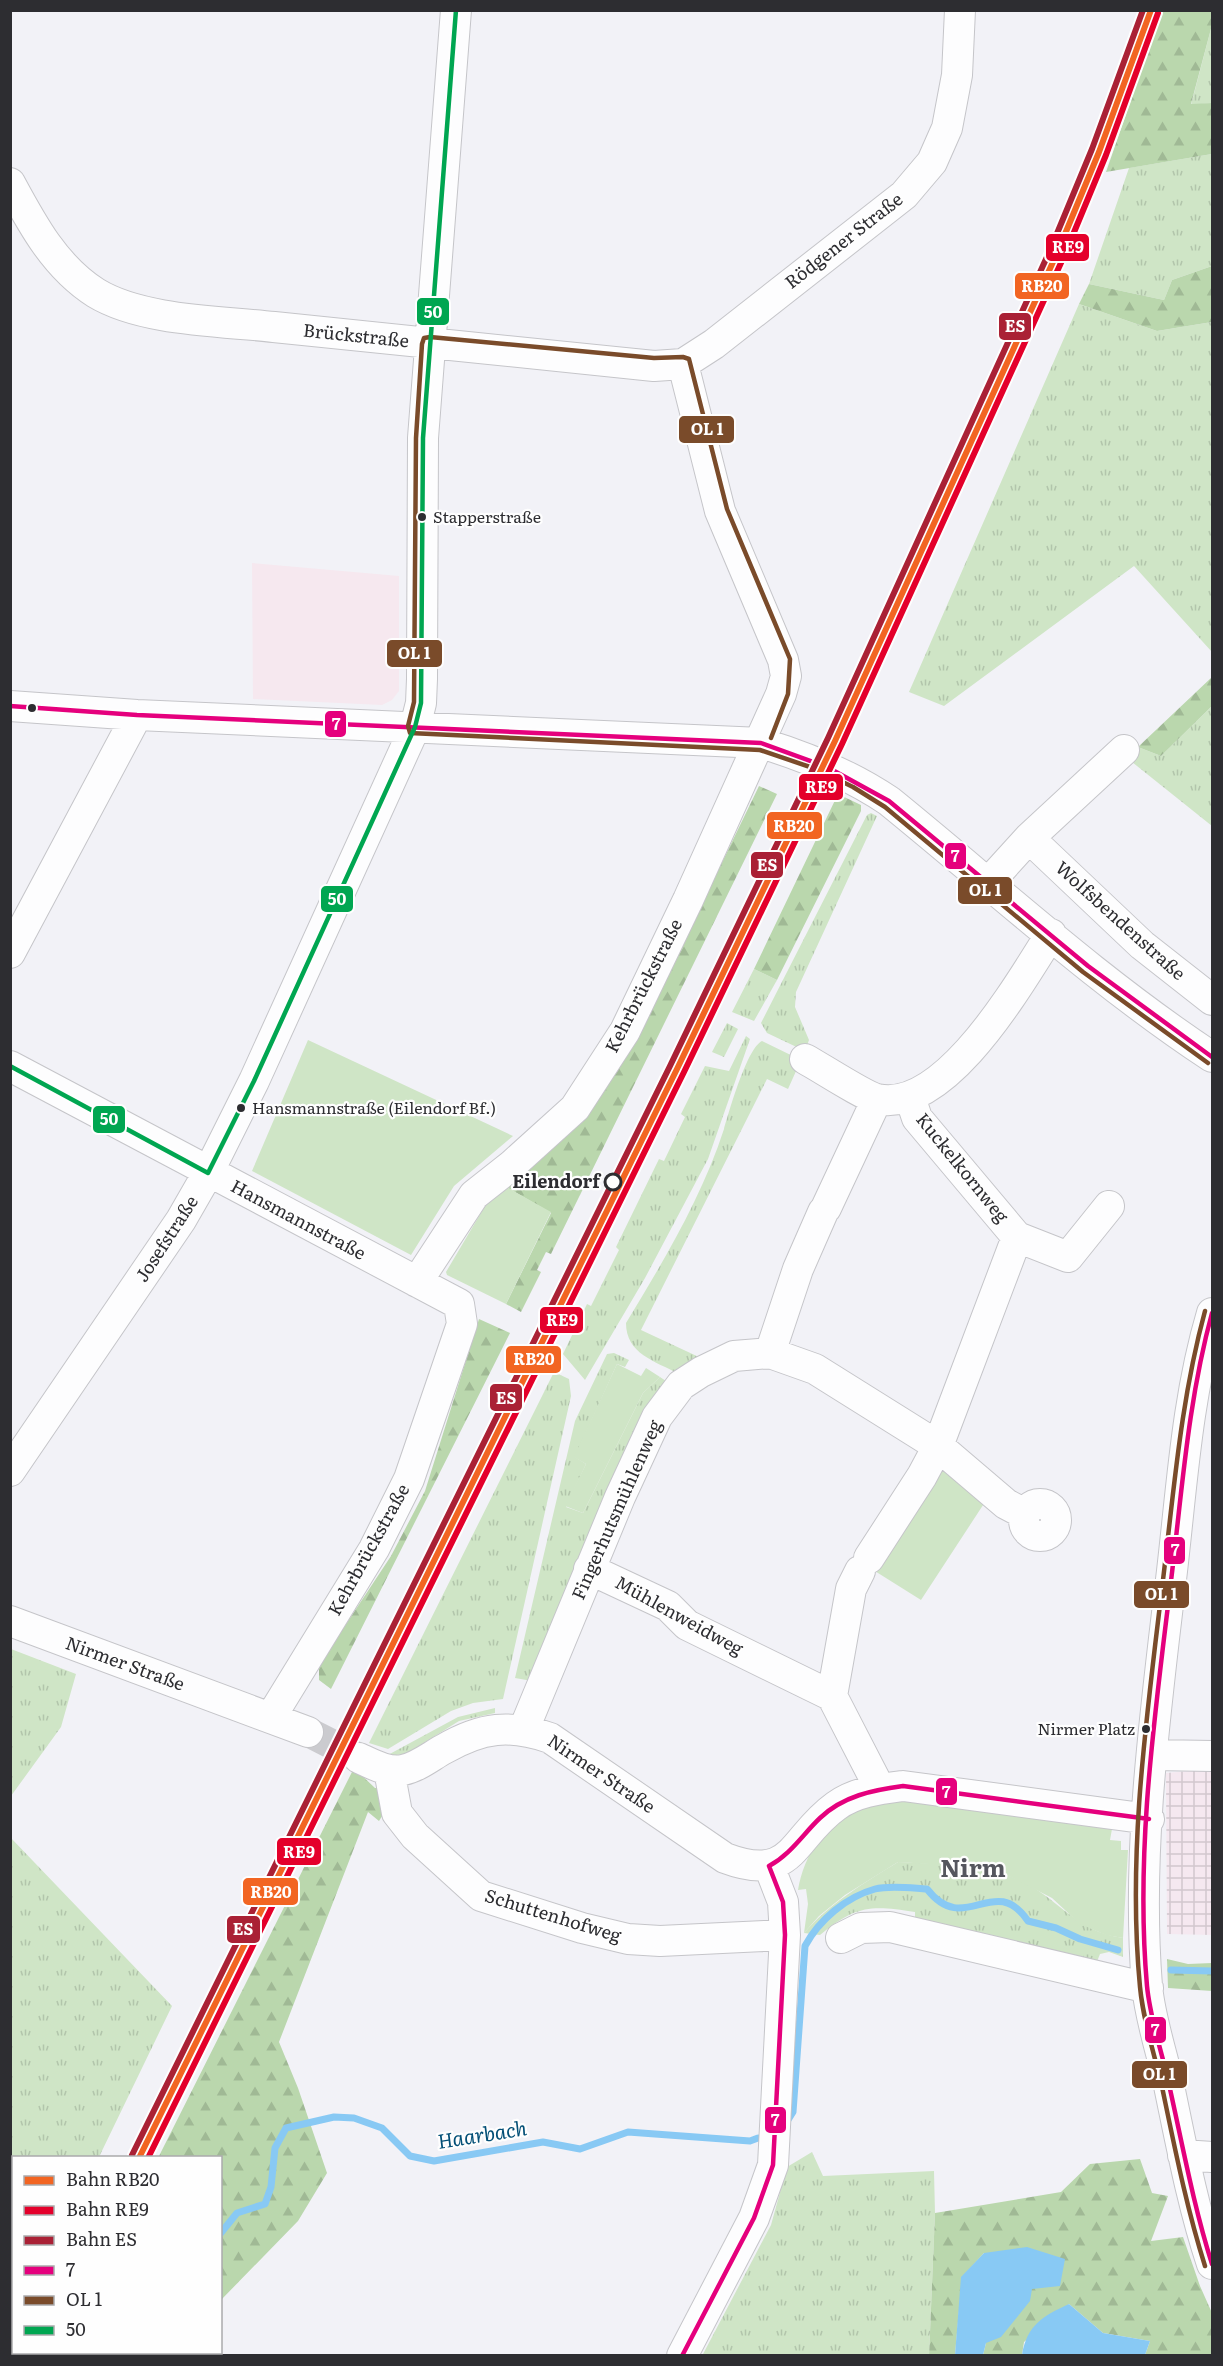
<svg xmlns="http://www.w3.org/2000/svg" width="1223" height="2366" viewBox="0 0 1223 2366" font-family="Literata,serif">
<defs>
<pattern id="industrial-grid" width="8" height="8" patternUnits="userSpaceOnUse" patternTransform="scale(1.5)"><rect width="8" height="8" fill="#f5e8f0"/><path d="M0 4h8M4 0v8" fill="none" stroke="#d2c7ce"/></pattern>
<pattern id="grass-tufts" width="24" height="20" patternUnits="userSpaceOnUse" patternTransform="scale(1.5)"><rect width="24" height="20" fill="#cfe5c6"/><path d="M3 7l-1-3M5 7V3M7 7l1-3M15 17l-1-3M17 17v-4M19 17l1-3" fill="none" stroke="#b2c5ab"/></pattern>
<pattern id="forest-firs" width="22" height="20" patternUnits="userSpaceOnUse" patternTransform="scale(1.5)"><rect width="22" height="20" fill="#bad7ad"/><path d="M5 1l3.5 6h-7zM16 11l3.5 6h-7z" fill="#a0b995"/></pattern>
</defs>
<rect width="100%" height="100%" fill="#f2f2f7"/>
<path fill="url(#industrial-grid)" d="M1212,1769V1935L1167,1934L1166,1773Z"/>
<path fill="#f6e8ef" d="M252,563L399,576V691L392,700L382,705L253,699Z"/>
<path fill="url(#grass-tufts)" d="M1212,25V103L1191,105Z
M1212,154V266L1172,280L1164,300L1089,284L1129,168Z
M1079,304L1157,331L1212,322V652L1134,566L944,706L909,692Z
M1212,706V826L1127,758L1138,747L1161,756Z
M871,813L877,816L796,992L795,1007L809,1040L805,1051L767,1033L761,1023L867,815Z
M754,969L777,980L754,1021L732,1012Z
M727,1023L738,1029L724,1057L712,1052Z
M746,1036L750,1039L708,1159L645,1278L585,1380L563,1354L587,1304L591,1306L619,1250L616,1247L659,1159L664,1161L685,1117L681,1114L705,1066L729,1071Z
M762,1041L801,1060L788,1089L767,1079L641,1330L701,1358L679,1374C655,1361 626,1354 626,1323C663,1262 702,1197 724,1129C729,1112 747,1048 762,1041Z
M614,1353L629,1360L625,1367L617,1364L575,1457L586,1464L566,1507L583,1513L643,1393L660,1377L669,1383L532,1681L515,1678L575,1421L607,1354Z
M554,1372L569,1379L571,1396L503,1699L473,1703L451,1711L388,1749L369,1743Z
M11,1649L76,1674L61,1727L11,1796Z
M495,1708V1713L459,1721L406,1754L386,1756L458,1717Z
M11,1838L172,2006L99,2157L14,2158V2333L11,2339Z
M898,1862C935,1864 976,1864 1012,1877C1056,1893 1072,1931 1123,1938V1957L1109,1952L1100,1954L1096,1964L915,1918V1912C871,1905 856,1905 820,1935L804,1933C830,1903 864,1883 898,1862Z
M812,2152L823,2176L934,2171L935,2213L929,2355L702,2356L771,2225L787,2167Z"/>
<path fill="url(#forest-firs)" d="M1162,11H1212V25L1191,104L1212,103V154L1106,172Z
M1212,266V322L1157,331L1079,304L1089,284L1164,300L1172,280Z
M1212,677V706L1161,756L1138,747Z
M759,786L777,794L551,1254L546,1252L537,1270L541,1272L521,1312L506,1304L551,1213L508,1188L587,1115L637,1038Z
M838,794L861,805V811L777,980L754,969Z
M479,1319L510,1333L331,1689L319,1680V1665L391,1556L425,1491Z
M354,1768L375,1788H384V1813L379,1821L368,1812L279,2042L298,2088L327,2173L298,2221L221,2300L220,2158H158Z
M1167,1959L1188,1964L1212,1963V1991L1168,1988Z
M1140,2159L1152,2193L1168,2196L1151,2241L1183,2237L1200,2286L1212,2313V2355H1145L1150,2341L1103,2333L1069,2304L1024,2342L1022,2355H983L986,2343L984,2253L962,2277L955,2355L929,2356L935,2213L1061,2192L1090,2164Z
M60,2352H171V2353L168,2356L58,2355Z"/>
<path fill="#cfe5c6" d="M308,1040L513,1136L454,1186L411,1255L252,1171Z
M508,1188L551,1212L506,1304L447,1275L446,1272L485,1206Z
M617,1364L641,1376L646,1368L660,1377L643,1393L583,1513L565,1506L586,1464L574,1457Z
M946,1466L987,1499L921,1600L870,1568L934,1469Z
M903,1798L1112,1829L1110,1840L1121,1841V1850H1128L1123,1938L1106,1935L1080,1924L1052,1898L1011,1877L959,1866L898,1862L845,1895L819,1916L804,1933L808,1904L806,1889L798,1890C804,1855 825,1821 861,1808C874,1803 890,1801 903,1798Z"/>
<path fill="#88c9f4" d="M1027,2247L1065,2259L1060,2286L1032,2289L1030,2301L1001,2337L986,2343L983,2355H955L961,2277L984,2253Z
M1069,2304L1103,2333L1150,2341L1145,2355H1022C1027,2325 1043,2316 1069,2304Z"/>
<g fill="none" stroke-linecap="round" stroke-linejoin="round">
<path stroke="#88c9f4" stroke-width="7" d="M1171,1970L1212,1971
M788,2120L793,2112L805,1946C819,1920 846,1897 875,1889C890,1885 911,1888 927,1889C965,1938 994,1871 1028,1921L1056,1928L1080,1939L1118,1950
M220,2234L237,2213L265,2204L271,2187L275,2148L286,2128L334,2117L354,2118L382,2128L410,2156L434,2161L543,2142L580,2149L628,2132L750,2141L758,2138
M149,2356L154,2352"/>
<path stroke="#cbcbcf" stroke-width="30" stroke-dasharray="30 15" stroke-linecap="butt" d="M308,1732L359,1758"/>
<defs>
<path id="minor" d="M10,183C32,224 55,267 96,293C142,321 221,321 274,327C401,341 528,354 654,366L683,364L714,344L904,195L932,162L947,128L957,75L960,10
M10,706L137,715L761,743C807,757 849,774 889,801C995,887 1098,982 1212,1057
M1029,838L1142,945L1212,1000
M989,882L1029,838L1124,750
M10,953L137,715
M805,1059C820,1067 864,1096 877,1099C946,1114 1020,982 1051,934
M10,1066L459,1304L462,1324L409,1479L374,1549L271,1717
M910,1097L917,1118L1017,1237L1068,1257L1109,1206
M826,1208L877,1099
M417,1282L474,1195L512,1165L575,1108L625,1031L688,900L781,694L786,676L783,660L720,511L683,364
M1212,1313C1187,1397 1182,1485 1172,1571C1156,1708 1136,1849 1147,1986C1150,2018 1161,2050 1168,2081C1181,2143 1192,2204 1212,2264
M770,1353L798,1269L823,1212
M10,1471L181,1220L208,1173L254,1081L415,727L421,703L422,679L423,438L456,10
M1024 1520a16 16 0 1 1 32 0a16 16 0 1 1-32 0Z
M869,1558L922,1476L938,1446L1017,1237
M589,1569L668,1606L687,1625L832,1696L880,1789
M10,1621L308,1732
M832,1696L851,1589L860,1571
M524,1729L620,1497L657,1417L681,1385L701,1372L734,1356L770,1353L815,1369L938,1446L1006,1504L1025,1514
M1153,1755L1212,1756
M359,1758C372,1764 388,1773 403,1770C418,1767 431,1756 444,1749C482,1727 510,1724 550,1738L725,1858C794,1884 791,1838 836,1806C855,1792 880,1789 903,1786L1149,1819
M389,1770L397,1813L415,1836L481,1896L582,1928L628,1939L660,1941L785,1935
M841,1938L861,1928L890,1927L1148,1988
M1183,2155L1212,2157
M682,2356L754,2218L773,2165L785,1935L783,1902L769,1866"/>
</defs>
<use href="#minor" stroke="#c5c5c9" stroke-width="32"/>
<use href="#minor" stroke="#fdfdfe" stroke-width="30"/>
<defs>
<path id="bus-1" d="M10,706L137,715L761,743L827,767L889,801L1088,966L1212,1057
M1212,1313C1188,1401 1182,1491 1171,1581C1155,1714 1135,1851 1147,1986C1150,2018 1161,2049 1168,2080C1182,2142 1193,2204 1212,2264
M769,1866C791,1854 803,1834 820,1818C843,1796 873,1790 903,1786L1149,1819
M682,2356L754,2218L773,2165L785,1935L783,1902L769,1866"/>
<path id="bus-2" d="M771,738L788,694L790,659L727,509L689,359L683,357L654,358L430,337L424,338L422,344L416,438L414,702L408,726L410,733L760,750L816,769L853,787L885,807L1083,972L1208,1063
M1205,1311C1181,1399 1174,1489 1163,1580C1147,1714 1127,1852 1140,1987C1143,2019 1153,2050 1161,2082C1174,2144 1186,2206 1205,2266"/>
<path id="bus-3" d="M10,1066L208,1173
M208,1173L254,1081L415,727L421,703L423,438L456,10"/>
</defs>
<use href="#bus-1" stroke="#fefefe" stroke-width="9"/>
<use href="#bus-2" stroke="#fefefe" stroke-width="9"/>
<use href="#bus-3" stroke="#fefefe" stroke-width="9"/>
<use href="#bus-1" stroke="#e5007d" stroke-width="4.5"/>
<use href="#bus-2" stroke="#7a4b2a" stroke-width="4.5"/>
<use href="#bus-3" stroke="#00a651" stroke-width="4.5"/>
<defs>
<path id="rail-1" d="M139,2158L677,1069L835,741L1058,251L1099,152L1151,10"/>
<path id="rail-2" d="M148,2158L684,1072L842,744L1065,254L1106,155L1158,13"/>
<path id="rail-3" d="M132,2155L670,1066L828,738L1051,248L1092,149L1143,10"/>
</defs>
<use href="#rail-1" stroke="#fefefe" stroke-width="10"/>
<use href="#rail-2" stroke="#fefefe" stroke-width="10"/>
<use href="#rail-3" stroke="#fefefe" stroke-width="10"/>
<use href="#rail-1" stroke="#f26522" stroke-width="6"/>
<use href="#rail-2" stroke="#e4002b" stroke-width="6"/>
<use href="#rail-3" stroke="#aa2135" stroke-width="6"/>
</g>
<g fill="#2d2d31" stroke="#fefefe" stroke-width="2">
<circle cx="422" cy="517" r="5"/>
<circle cx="32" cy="708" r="5"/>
<circle cx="241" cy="1108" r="5"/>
<circle cx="1146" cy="1729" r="5"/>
</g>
<circle fill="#fefefe" stroke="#2d2d31" stroke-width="3" cx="613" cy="1182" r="8"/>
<g text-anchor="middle" stroke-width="4.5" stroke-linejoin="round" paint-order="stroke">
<g font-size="16" fill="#2d2d31" stroke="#fefefe" text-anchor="start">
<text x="433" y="523">Stapperstraße</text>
<text x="252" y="1114">Hansmannstraße (Eilendorf Bf.)</text>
<text x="1135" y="1735" text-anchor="end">Nirmer Platz</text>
</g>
<g font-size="18" fill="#2d2d31" stroke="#fefefe">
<text transform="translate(844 241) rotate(-38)" y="6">Rödgener Straße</text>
<text transform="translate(356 336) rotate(6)" y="6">Brückstraße</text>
<text transform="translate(1120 921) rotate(42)" y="6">Wolfsbendenstraße</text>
<text transform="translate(644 986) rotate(-63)" y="6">Kehrbrückstraße</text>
<text transform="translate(962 1168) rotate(51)" y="6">Kuckelkornweg</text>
<text transform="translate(298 1220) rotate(28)" y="6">Hansmannstraße</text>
<text transform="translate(167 1239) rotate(-57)" y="6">Josefstraße</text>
<text transform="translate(617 1510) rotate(-66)" y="6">Fingerhutsmühlenweg</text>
<text transform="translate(369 1550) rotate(-61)" y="6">Kehrbrückstraße</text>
<text transform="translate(679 1616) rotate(29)" y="6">Mühlenweidweg</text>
<text transform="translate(125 1664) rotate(20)" y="6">Nirmer Straße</text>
<text transform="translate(601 1774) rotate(34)" y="6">Nirmer Straße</text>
<text transform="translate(553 1916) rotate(17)" y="6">Schuttenhofweg</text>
</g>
<g font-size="18" font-weight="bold" fill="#2d2d31" stroke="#fefefe" text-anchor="end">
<text x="600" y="1188">Eilendorf</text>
</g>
<g font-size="20" font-style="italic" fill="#034f76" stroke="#fefefe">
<text transform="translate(482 2135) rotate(-9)" y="7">Haarbach</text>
</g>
<g font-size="24" font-weight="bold" fill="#55565e" stroke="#fefefe">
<text x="973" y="1877">Nirm</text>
</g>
</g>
<g stroke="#fefefe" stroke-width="2">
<rect x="1045" y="233" width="45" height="29" rx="6" fill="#e4002b"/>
<rect x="1014" y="272" width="56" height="28" rx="6" fill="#f26522"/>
<rect x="416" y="297" width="34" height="29" rx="6" fill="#00a651"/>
<rect x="998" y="312" width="34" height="29" rx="6" fill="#aa2135"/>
<rect x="678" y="415" width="57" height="29" rx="6" fill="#7a4b2a"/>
<rect x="386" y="639" width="57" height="29" rx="6" fill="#7a4b2a"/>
<rect x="324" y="710" width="23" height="28" rx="6" fill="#e5007d"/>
<rect x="798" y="773" width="46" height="28" rx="6" fill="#e4002b"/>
<rect x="766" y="811" width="57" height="29" rx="6" fill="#f26522"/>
<rect x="944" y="842" width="23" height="28" rx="6" fill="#e5007d"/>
<rect x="750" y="851" width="34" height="28" rx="6" fill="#aa2135"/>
<rect x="957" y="876" width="56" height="29" rx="6" fill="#7a4b2a"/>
<rect x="320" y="885" width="34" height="28" rx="6" fill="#00a651"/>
<rect x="92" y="1105" width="34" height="29" rx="6" fill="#00a651"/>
<rect x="539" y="1306" width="45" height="28" rx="6" fill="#e4002b"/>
<rect x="505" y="1345" width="57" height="29" rx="6" fill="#f26522"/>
<rect x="489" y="1383" width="34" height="29" rx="6" fill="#aa2135"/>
<rect x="1163" y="1536" width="23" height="29" rx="6" fill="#e5007d"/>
<rect x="1133" y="1580" width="57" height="29" rx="6" fill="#7a4b2a"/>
<rect x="935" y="1777" width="23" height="29" rx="6" fill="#e5007d"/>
<rect x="276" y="1837" width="46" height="29" rx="6" fill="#e4002b"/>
<rect x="242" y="1877" width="57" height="29" rx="6" fill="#f26522"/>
<rect x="226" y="1915" width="35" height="29" rx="6" fill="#aa2135"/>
<rect x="1144" y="2016" width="23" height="28" rx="6" fill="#e5007d"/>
<rect x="1131" y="2060" width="57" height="29" rx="6" fill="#7a4b2a"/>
<rect x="764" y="2106" width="23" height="28" rx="6" fill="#e5007d"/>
</g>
<g font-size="16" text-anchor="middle" font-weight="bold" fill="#fff">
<text x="1068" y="253">RE9</text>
<text x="1042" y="292">RB20</text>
<text x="433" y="318">50</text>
<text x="1015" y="332">ES</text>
<text x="707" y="435">OL 1</text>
<text x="414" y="659">OL 1</text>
<text x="336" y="730">7</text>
<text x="821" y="793">RE9</text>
<text x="794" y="832">RB20</text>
<text x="955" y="862">7</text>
<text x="767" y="871">ES</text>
<text x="985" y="896">OL 1</text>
<text x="337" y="905">50</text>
<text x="109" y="1125">50</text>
<text x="562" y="1326">RE9</text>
<text x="534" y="1365">RB20</text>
<text x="506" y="1404">ES</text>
<text x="1175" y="1556">7</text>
<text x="1161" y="1600">OL 1</text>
<text x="946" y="1798">7</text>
<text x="299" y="1858">RE9</text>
<text x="271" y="1898">RB20</text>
<text x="243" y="1935">ES</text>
<text x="1155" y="2036">7</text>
<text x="1159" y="2080">OL 1</text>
<text x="775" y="2126">7</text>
</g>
<rect width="1223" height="2366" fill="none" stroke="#2d2d31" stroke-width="24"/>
<rect x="12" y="2156" width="210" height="198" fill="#fefefe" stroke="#aaaaac" stroke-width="1.5"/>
<rect x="24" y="2176" width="30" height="9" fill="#f26522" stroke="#aaaaac" stroke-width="1.5"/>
<text x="66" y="2186" font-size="18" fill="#2d2d31">Bahn RB20</text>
<rect x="24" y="2206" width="30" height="9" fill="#e4002b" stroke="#aaaaac" stroke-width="1.5"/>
<text x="66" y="2216" font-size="18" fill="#2d2d31">Bahn RE9</text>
<rect x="24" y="2236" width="30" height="9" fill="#aa2135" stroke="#aaaaac" stroke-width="1.5"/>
<text x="66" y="2246" font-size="18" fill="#2d2d31">Bahn ES</text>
<rect x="24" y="2266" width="30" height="9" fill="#e5007d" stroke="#aaaaac" stroke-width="1.5"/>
<text x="66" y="2276" font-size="18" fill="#2d2d31">7</text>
<rect x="24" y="2296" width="30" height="9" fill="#7a4b2a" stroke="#aaaaac" stroke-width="1.5"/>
<text x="66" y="2306" font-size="18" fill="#2d2d31">OL 1</text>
<rect x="24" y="2326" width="30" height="9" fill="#00a651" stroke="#aaaaac" stroke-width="1.5"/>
<text x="66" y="2336" font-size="18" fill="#2d2d31">50</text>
</svg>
